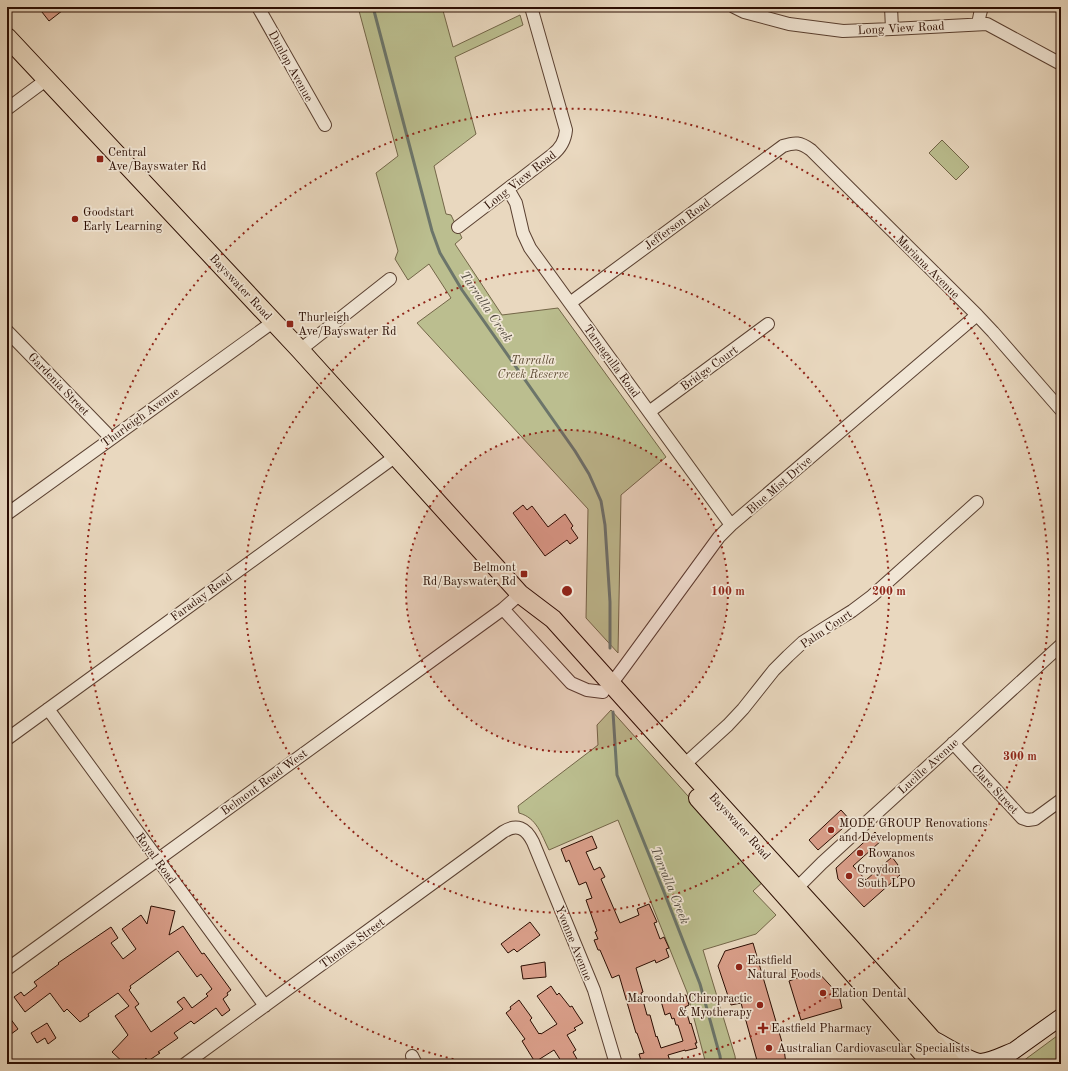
<svg xmlns="http://www.w3.org/2000/svg" width="1068" height="1071" viewBox="0 0 1068 1071" font-family="'Old Standard TT',serif">
<rect width="100%" height="100%" fill="#e9d8bf"/>
<filter id="stains"><feTurbulence type="fractalNoise" baseFrequency=".005" numOctaves="4"/><feColorMatrix values="0 0 0 0 .2 0 0 0 0 .09 0 0 0 0 .02 0 0 0 .5 -.17"/></filter>
<radialGradient id="worn" r=".72"><stop offset=".6" stop-color="#630" stop-opacity="0"/><stop offset="1" stop-color="#630" stop-opacity=".3"/></radialGradient>
<path fill="#bbbe8f" stroke="#736648" d="M358,7H442L453,47L520,15L523,25L455,57L476,134L434,166L446,214L451,215L462,238L455,244L502,315L558,308L666,457L621,495L618,653L586,618L588,509L417,323L451,298L429,264L408,280L395,259L398,251L376,173L398,156Z
M942,140L969,167L956,180L929,153Z
M611,710L764,881L753,891L776,915L756,934L703,950L735,1056L736,1064H706L687,992L618,820L549,850C541,834 537,818 519,813L518,806L598,745L597,725Z
M1061,1033V1064H1019Z"/>
<g fill="none" stroke-linecap="round" stroke-linejoin="round">
<path stroke="#6c756a" stroke-width="3" d="M373,7L432,231L440,253L462,290L575,451L589,474L601,501L605,525L610,602V648
M613,712L617,775L664,892L700,984L720,1056L721,1064"/>
</g>
<path fill="#d99e89" stroke="#2b0d02" fill-rule="evenodd" d="M38,7H67L49,21Z
M523,505L527,510L532,506L548,527L565,514L573,526L571,528L578,538L570,544L567,540L545,556L513,513Z
M841,810L851,821L818,850L809,840Z
M875,832L882,840L853,866L866,880L892,857L898,865L895,869L900,875L864,907L838,879L836,868Z
M592,836L597,848L586,852L594,870L600,867L605,877L601,879L620,923L639,915L637,909L649,904L657,922L654,923L660,939L664,937L669,948L666,949L669,957L656,963L655,960L636,968L643,992L641,993L647,1015H650L656,1037L657,1036L661,1048L683,1041L678,1025H676L674,1018L672,1019L670,1013L665,1015L661,1001L680,995L681,996L686,995L689,1005L685,1007L690,1024L691,1023L697,1043H695L697,1048L685,1051V1050L668,1055L671,1064H642L639,1054L644,1053L637,1033H636L619,975L612,978L600,950H598L594,940L598,939L595,932L597,931L586,900L592,898L586,882L579,885L569,860L566,862L561,849Z
M151,906L175,911L169,935L183,926L202,954L204,953L231,990L227,993L228,995L223,999L230,1010L222,1016L216,1008L194,1024L191,1021L174,1033L178,1038L158,1052L160,1053L148,1061L146,1058L140,1064H125L112,1052L128,1035L115,1016L129,1006L118,993L88,1014L89,1016L80,1022L67,1009L64,1012L50,993L25,1012L14,997L21,992L24,996L37,986L34,982L59,964L58,963L111,927L118,938L111,943L123,959L136,949L122,929L141,915L147,924ZM178,951L197,977L201,974L212,989L206,994L208,996L192,1008L184,997L177,1002L183,1009L151,1032L135,1007L139,1004L129,990L131,988L130,986Z
M530,922L540,935L517,952L514,949L508,953L501,944Z
M753,943L784,1049L786,1064H758L741,1003L731,1005L718,966L725,951Z
M545,962L546,977L523,979L521,966Z
M817,971L839,995L842,1008L801,1020L789,981Z
M551,986L557,995L559,993L570,1007L572,1006L575,1011L583,1023L574,1028L576,1030L567,1035L576,1050L573,1052L577,1059L574,1061L575,1064H563L554,1050L535,1062L522,1041L525,1039L506,1013L511,1009L510,1007L519,1000L532,1018L530,1020L539,1034L540,1033L541,1034L557,1024L537,996Z
M7,1014L18,1029L7,1037Z
M47,1023L56,1038L48,1044L45,1038L37,1043L31,1033Z"/>
<g fill="none" stroke-linecap="round" stroke-linejoin="round">
<defs>
<path id="street" d="M258,7L325,125
M734,7L744,12L789,24L843,31L892,29L987,24L1061,64
M891,7L892,29
M978,24L980,14L982,7
M7,109L46,80
M508,189L516,203L523,233L530,248L731,525
M458,227L552,155C561,148 565,141 566,130L531,7
M570,303L783,146C795,142 800,142 811,150L977,315L993,332L1061,410
M7,331L111,438
M300,350L390,279
M649,412L768,324
M7,514L273,322
M503,609L571,683L587,690L603,692
M612,683L624,667L719,537L731,525L977,315
M48,709L265,1006
M7,739L396,456
M953,743L1022,818L1028,820L1035,819L1061,800
M684,765L728,725L743,709L774,670L788,656L803,642L823,629L852,611L872,596L977,502
M797,889L800,885L822,863L1061,645
M7,969L503,609L520,594
M412,1056L416,1064
M185,1064L503,832C517,823 526,828 533,842L594,990L616,1064"/>
<path id="secondary" d="M933,1039C943,1044 971,1062 981,1062C992,1061 1003,1055 1013,1051
M1005,1057L1061,1017"/>
<path id="primary" d="M7,37L300,350L520,594L553,619L676,756L848,945L930,1037L952,1064
M698,798L795,907L932,1064"/>
</defs>
<use href="#street" stroke="#5a4031" stroke-width="14"/>
<use href="#secondary" stroke="#2b0d02" stroke-width="18"/>
<use href="#primary" stroke="#2b0d02" stroke-width="20"/>
<use href="#street" stroke="#f1e6d5" stroke-width="12"/>
<use href="#secondary" stroke="#f1e6d5" stroke-width="16"/>
<use href="#primary" stroke="#e9d8bf" stroke-width="18"/>
</g>
<circle cx="567" cy="591" r="161" fill="#8f2418" fill-opacity=".12"/>
<g fill="none" stroke="#8f2418" stroke-width="2" stroke-dasharray="2 4">
<circle cx="567" cy="591" r="161"/>
<circle cx="567" cy="591" r="322"/>
<path d="M471 1063A482 482 0 1 1 663 1063"/>
</g>
<g fill="#8f2418" stroke="#f1e6d5" stroke-width="1.5">
<rect x="96" y="155" width="8" height="8" rx="2"/>
<circle cx="75" cy="219" r="4"/>
<rect x="286" y="320" width="8" height="8" rx="2"/>
<rect x="520" y="570" width="8" height="8" rx="2"/>
<circle cx="831" cy="830" r="4"/>
<circle cx="860" cy="853" r="4"/>
<circle cx="849" cy="876" r="4"/>
<circle cx="739" cy="967" r="4"/>
<circle cx="823" cy="993" r="4"/>
<circle cx="760" cy="1005" r="4"/>
<path d="M761 1022h4v4h4v4h-4v4h-4v-4h-4v-4h4z"/>
<circle cx="769" cy="1048" r="4"/>
</g>
<g text-anchor="middle" stroke-width="3.5" stroke-linejoin="round" paint-order="stroke">
<g font-size="12" fill="#2b0d02" stroke="#f1e6d5">
<text transform="translate(901 28) rotate(-3)" y="4">Long View Road</text>
<text transform="translate(291 66) rotate(61)" y="4">Dunlop Avenue</text>
<text transform="translate(520 180) rotate(-38)" y="4">Long View Road</text>
<text transform="translate(677 224) rotate(-36)" y="4">Jefferson Road</text>
<text transform="translate(928 267) rotate(45)" y="4">Mariana Avenue</text>
<text transform="translate(241 287) rotate(47)" y="4">Bayswater Road</text>
<text transform="translate(612 361) rotate(54)" y="4">Tarnagulla Road</text>
<text transform="translate(709 368) rotate(-36)" y="4">Bridge Court</text>
<text transform="translate(59 384) rotate(46)" y="4">Gardenia Street</text>
<text transform="translate(140 417) rotate(-36)" y="4">Thurleigh Avenue</text>
<text transform="translate(779 485) rotate(-41)" y="4">Blue Mist Drive</text>
<text transform="translate(201 597) rotate(-36)" y="4">Faraday Road</text>
<text transform="translate(826 629) rotate(-34)" y="4">Palm Court</text>
<text transform="translate(928 766) rotate(-42)" y="4">Lucille Avenue</text>
<text transform="translate(264 782) rotate(-36)" y="4">Belmont Road West</text>
<text transform="translate(995 789) rotate(47)" y="4">Clare Street</text>
<text transform="translate(740 826) rotate(48)" y="4">Bayswater Road</text>
<text transform="translate(156 858) rotate(54)" y="4">Royal Road</text>
<text transform="translate(352 943) rotate(-36)" y="4">Thomas Street</text>
<text transform="translate(574 943) rotate(68)" y="4">Yvonne Avenue</text>
</g>
<g font-size="12" fill="#2b0d02" stroke="#f1e6d5" text-anchor="start">
<text x="108" y="156">Central<tspan x="108" dy="14">Ave/Bayswater Rd</tspan></text>
<text x="83" y="216">Goodstart<tspan x="83" dy="14">Early Learning</tspan></text>
<text x="298" y="321">Thurleigh<tspan x="298" dy="14">Ave/Bayswater Rd</tspan></text>
<text x="516" y="571" text-anchor="end">Belmont<tspan x="516" dy="14">Rd/Bayswater Rd</tspan></text>
<text x="839" y="827">MODE GROUP Renovations<tspan x="839" dy="14">and Developments</tspan></text>
<text x="868" y="857">Rowanos</text>
<text x="857" y="873">Croydon<tspan x="857" dy="14">South LPO</tspan></text>
<text x="747" y="964">Eastfield<tspan x="747" dy="14">Natural Foods</tspan></text>
<text x="831" y="997">Elation Dental</text>
<text x="752" y="1002" text-anchor="end">Maroondah Chiropractic<tspan x="752" dy="14">&amp; Myotherapy</tspan></text>
<text x="771" y="1032">Eastfield Pharmacy</text>
<text x="777" y="1052">Australian Cardiovascular Specialists</text>
</g>
<g font-size="12" font-style="italic" fill="#5d4b33" stroke="#f1e6d5">
<text x="533" y="364">Tarralla<tspan x="533" dy="14">Creek Reserve</tspan></text>
</g>
<g font-size="13" font-style="italic" fill="#514a3f" stroke="#f1e6d5">
<text transform="translate(487 306) rotate(56)" y="5">Tarralla Creek</text>
<text transform="translate(671 885) rotate(68)" y="5">Tarralla Creek</text>
</g>
</g>
<circle cx="567" cy="591" r="6" fill="#8f2418" stroke="#f1e6d5" stroke-width="2"/>
<g font-size="12" text-anchor="middle" font-weight="bold" fill="#8f2418" stroke="#f1e6d5" stroke-width="3.5" stroke-linejoin="round" paint-order="stroke">
<text x="728" y="595">100 m</text>
<text x="889" y="595">200 m</text>
<text x="1020" y="760">300 m</text>
</g>
<rect width="1068" height="1071" fill="none" stroke="#e9d8bf" stroke-width="24"/>
<rect x="8" y="8" width="1052" height="1055" fill="none" stroke="#2b0d02" stroke-width="2"/>
<rect x="12" y="12" width="1044" height="1047" fill="none" stroke="#2b0d02"/>
<rect width="100%" height="100%" filter="url(#stains)"/>
<rect width="100%" height="100%" fill="url(#worn)"/>
</svg>
